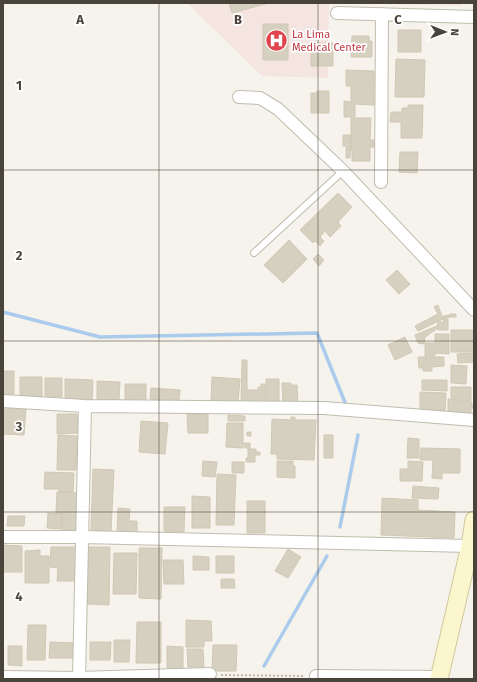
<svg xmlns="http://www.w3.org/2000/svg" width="477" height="682" viewBox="0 0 477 682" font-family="'Fira Sans',sans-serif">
<rect width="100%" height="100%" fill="#f5f3eb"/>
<path fill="#f4e5e0" d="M187,3H329L328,78L262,76Z
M343,3H462V6Z"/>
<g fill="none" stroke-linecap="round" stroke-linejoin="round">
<path stroke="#abcbed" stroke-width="3.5" d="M3,312L100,337L317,333L346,405
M340,527L358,435
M264,666L327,556"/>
</g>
<path fill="#d6d0c1" stroke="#d0c8b4" d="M229,3H269L232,13Z
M263,24H288V60H263Z
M398,30H421V52H398Z
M352,36H369V41H372V57H351Z
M311,43H333V66H311Z
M396,59L425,60L424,97H395Z
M346,70L374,71V105L355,104V117H344V101L351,102V86H346Z
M317,91H329V113H311V93H317Z
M408,105H423L422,138H401V122H390L391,112H402V108H408Z
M351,118H371L370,140H374V147H370V161H352V151L351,150Z
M343,135H351L350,158H346V146H343Z
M400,152H418L417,173L399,172Z
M338,193L352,207L338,222L341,226L330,237L325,231L320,237L324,241L320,246L315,241L313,243L300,230Z
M289,240L307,259L283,283L264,265Z
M318,254L324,260L319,266L313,259Z
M397,270L410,284L399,294L386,280Z
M438,305L443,319L418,331L415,326L438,314L434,307Z
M450,314H456V317H448V330H438V328L425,337L424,344L418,343L415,335L437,326L438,322H444L443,316L450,315Z
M451,330H474V352H451Z
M435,334H449V354L435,353V356H425V343H435Z
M405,337L412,352L395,360L388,345Z
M474,353V362L458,363L457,354Z
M418,357H444V366L432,367V371H423V368H419Z
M242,360H247V390H258V387H261V384H265V404L241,403Z
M451,365L467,366L466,384L451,383Z
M3,371H14V394L3,395Z
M20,377H42V397L20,396Z
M212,377L240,379L238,402L211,400Z
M45,378H62V397L45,396Z
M65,379L93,380L92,401L65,400Z
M266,379H279V403H266Z
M422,380H447V391L422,390Z
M97,381L120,382L119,401L97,400Z
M282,383H291V385H297L298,403H283Z
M125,384H146V402L125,401Z
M451,387H471V401H454V398H451Z
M151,388L180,390L179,401L150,399Z
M420,392L446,393L445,411H420Z
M448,399H454L453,402H472L471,405H474V408H471V414H448Z
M4,407L26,409L24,435L3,434Z
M57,414H77L78,433L57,434Z
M187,414H208V433H188Z
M228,415L245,416V421H228Z
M291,417H295V420H316L314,460L277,459V454H271L272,419L291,420Z
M141,421L168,423L165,454L139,452Z
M227,423H243V448L226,447Z
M247,432H251V436H247Z
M58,435L77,436L76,470H57Z
M324,435H333V458H324Z
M408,438L419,439V458H407Z
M244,443H250V449H256V452H260V455H255V462H246V458H248V448H245Z
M421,448L460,449V473H442V479L432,478L433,460H420Z
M203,461L217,462L215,477L202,476Z
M277,461H293V466H295V478L277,477Z
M408,461L423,462L422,481H400V469H408Z
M232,462H244V473H232Z
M93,469L114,470L111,531L91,530Z
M45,472L74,473L73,492H59V489H44Z
M217,474L236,475L234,525H216Z
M413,486L439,488L438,499L412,498Z
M57,492L79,493L78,531L62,530V513H56Z
M192,496L210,497V528H192Z
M382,498L418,500V510L455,512L454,538L381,535Z
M247,501H265V533H247Z
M164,507H185L184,532L164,531Z
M118,508L130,509L129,521H137V533L117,532Z
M48,513L62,514L61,529L47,528Z
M8,516H25L24,526H7Z
M3,545L22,546V572H3Z
M51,547H76V581H57L58,568L50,567Z
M87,547H110L109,605L87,604Z
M139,548H162L161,599L139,598Z
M288,549L301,557L288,578L275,571Z
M40,550V556H49V583H25V551Z
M114,553H137L136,594H113Z
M193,556L209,557V570H193Z
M216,556H234V573H216Z
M163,560H183L184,584H164Z
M221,579H234L235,588H221Z
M186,620L211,621L212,641H204V647H186Z
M137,622H161V663H136Z
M28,625H46L45,660H27Z
M114,640H130L129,662H114Z
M50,642L78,643V658H49Z
M90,642H111L110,660H90Z
M213,645H237L236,671H212Z
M8,646H22V666L8,665Z
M167,646L183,647V669L167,668Z
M187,649H203L204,667H188Z"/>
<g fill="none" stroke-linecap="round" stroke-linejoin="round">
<defs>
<path id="lane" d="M254,253L343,171"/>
<path id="street" d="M337,13L474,17
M239,97L260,98L278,109L343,171L474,310
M381,182L382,14
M3,401L85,406L324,408L474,420
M3,537H82L470,546
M316,676L439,677
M3,677L79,678L210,674
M79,679L85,406"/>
<path id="secondary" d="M439,679L470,546L474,520"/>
</defs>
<use href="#lane" stroke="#c0bcae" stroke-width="8"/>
<use href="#street" stroke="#c0bcae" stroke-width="14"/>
<use href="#secondary" stroke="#d2c99d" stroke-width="19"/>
<path stroke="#c1b9a0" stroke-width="2" stroke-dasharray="2 2" stroke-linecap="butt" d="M221,675L304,676"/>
<use href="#lane" stroke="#fff" stroke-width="6"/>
<use href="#street" stroke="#fff" stroke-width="12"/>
<use href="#secondary" stroke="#fcf6ce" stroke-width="17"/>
</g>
<path fill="none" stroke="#494439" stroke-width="1" stroke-opacity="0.55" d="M159,3V679M318,3V679M3,170H474M3,341H474M3,512H474"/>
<defs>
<symbol id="hospital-disc" viewBox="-11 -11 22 22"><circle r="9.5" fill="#e0444e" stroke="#fff"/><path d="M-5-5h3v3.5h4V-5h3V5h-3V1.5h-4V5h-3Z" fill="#fff"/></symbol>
</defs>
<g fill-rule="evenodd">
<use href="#hospital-disc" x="264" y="28" width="25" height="25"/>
</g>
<g text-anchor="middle" stroke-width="3.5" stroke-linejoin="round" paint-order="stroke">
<g font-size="11" fill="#be3a42" stroke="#fff" text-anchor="start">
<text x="292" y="38">La Lima<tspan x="292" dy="13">Medical Center</tspan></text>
</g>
</g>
<g font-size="13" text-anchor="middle" font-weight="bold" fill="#494439" stroke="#fff" stroke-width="3.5" stroke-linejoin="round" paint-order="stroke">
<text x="80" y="24">A</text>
<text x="238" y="24">B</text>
<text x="398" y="24">C</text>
<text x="19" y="90">1</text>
<text x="19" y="260">2</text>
<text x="19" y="431">3</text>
<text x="19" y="601">4</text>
</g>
<rect width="477" height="682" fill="none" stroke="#494439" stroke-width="8"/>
<g transform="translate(445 32) rotate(91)" stroke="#ffffff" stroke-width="3" paint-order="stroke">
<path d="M0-3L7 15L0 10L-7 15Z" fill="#494439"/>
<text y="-6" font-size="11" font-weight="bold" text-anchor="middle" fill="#494439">N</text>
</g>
</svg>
